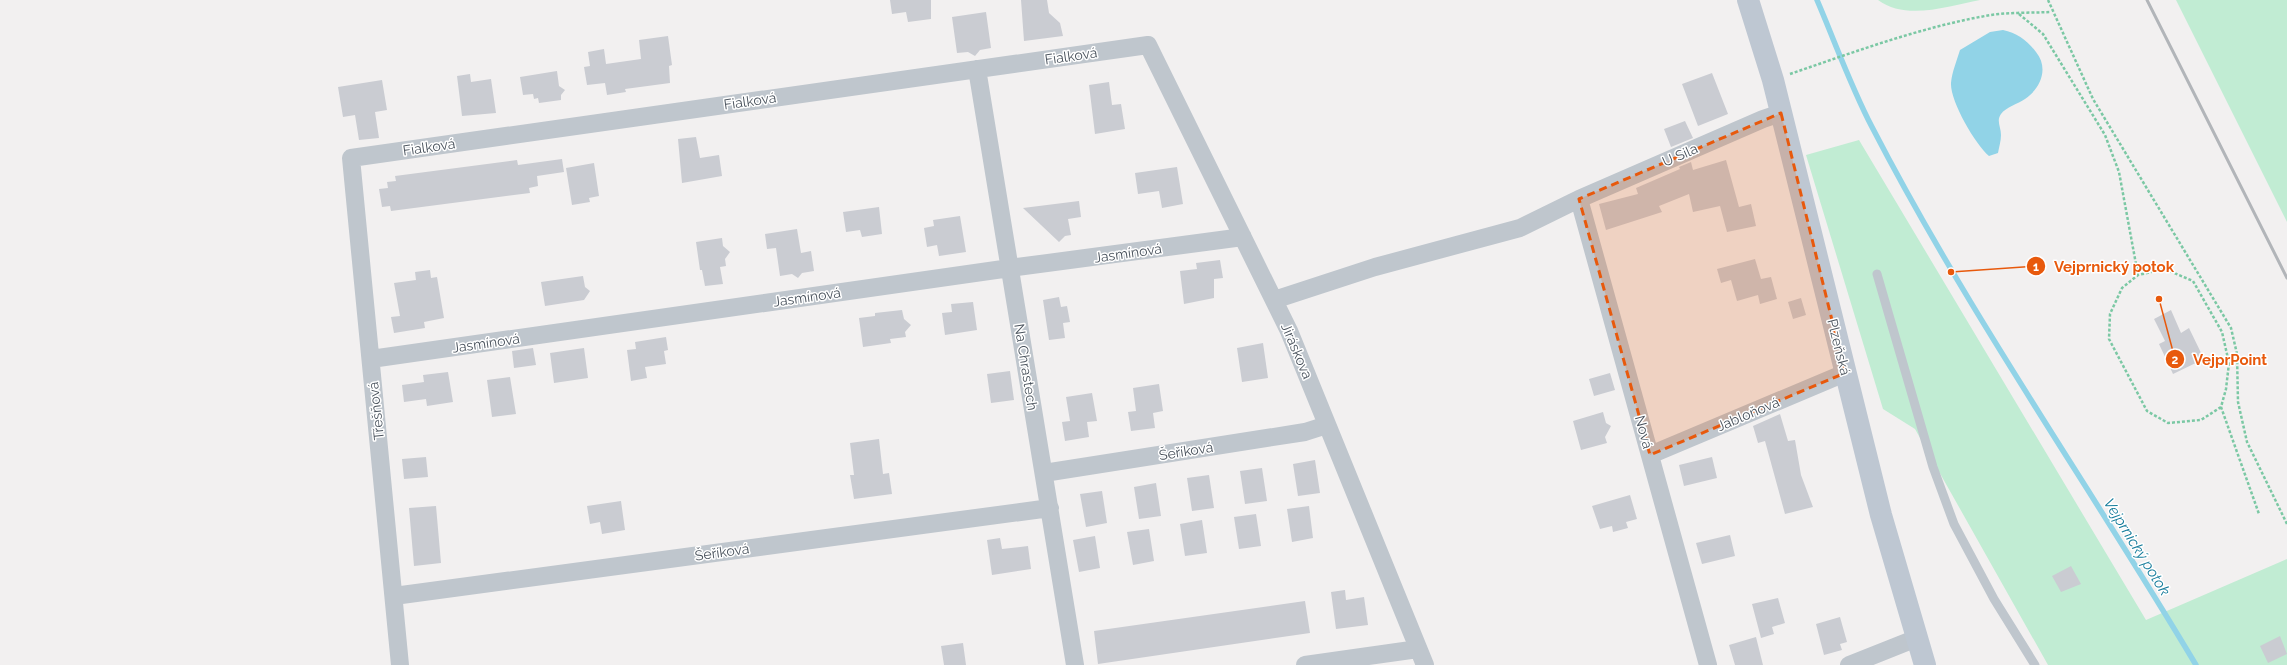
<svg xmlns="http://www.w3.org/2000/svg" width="2287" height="665" viewBox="0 0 2287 665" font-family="Raleway,sans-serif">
<rect width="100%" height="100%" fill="#f2f0f0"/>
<path fill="#c1ecd3" d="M1878,0H1980C1949,6 1906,21 1878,0Z
M2176,0H2287V222Z
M1859,140L2146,620L2287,559V665H2048L1915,429L1883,409L1806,155Z"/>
<path fill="#91d3e7" d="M2003,30C2017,33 2028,41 2036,52C2049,68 2041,88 2025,99C2018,104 2006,107 2001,114C1996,121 2001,127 2001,135C2001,141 1999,147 1998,153L1989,156C1975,144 1950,101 1951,83C1952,72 1957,60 1960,50L1990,32Z"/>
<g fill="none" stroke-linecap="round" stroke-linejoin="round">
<path stroke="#91d3e7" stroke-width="5.5" d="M1817,0C1835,42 1851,87 1872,127C1968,313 2089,485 2196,665"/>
</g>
<path fill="#caccd2" d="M890,0H931V19L908,22L906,12L892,14Z
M1021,0H1047L1049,13L1060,23L1063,36L1024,41Z
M986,12L991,48L980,50L975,56L968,52L957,53L952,17Z
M668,36L672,65L669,66L670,83L625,89L626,92L607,95L605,83L587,85L584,67L590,66L588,52L604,49L606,64L641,59L639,40Z
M557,71L559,86L565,90L561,95V100L539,103L538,98L534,99L533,94L523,95L520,77Z
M1712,73L1728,114L1698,126L1682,84Z
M470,74L471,82L491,79L496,113L462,116L457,76Z
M382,80L387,110L375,112L379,138L359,140L355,115L343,117L338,87Z
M1109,82L1112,105L1121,104L1125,129L1095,134L1089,85Z
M1685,121L1693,138L1671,147L1664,129Z
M696,137L700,158L719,155L722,176L682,183L678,139Z
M562,159L564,172L537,176L538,186L529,188L530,193L391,211L390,206L382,207L379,189L388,188L387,182L396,181L395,176L517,160L518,165Z
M1726,160L1739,207L1751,204L1756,226L1727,232L1720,206L1693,212L1689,194L1659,206L1662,212L1606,230L1599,204L1638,194L1636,188L1680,169L1679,167L1691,162L1693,170Z
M594,163L599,196L589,198L590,202L572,205L566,168Z
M1177,167L1183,204L1162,208L1159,191L1138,194L1135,173Z
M1079,201L1081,217L1068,219L1071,235L1065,236L1059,242L1023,208Z
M879,207L882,234L862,237L860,230L846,232L843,212Z
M960,216L966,252L939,256L937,245L927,247L924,228L934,226L933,220Z
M797,229L801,253L811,251L814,271L802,273L798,278L792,274L780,276L776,248L767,249L765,234Z
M722,238L723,246L730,252L725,259L726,266L720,267L723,284L705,286L702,270H700L696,242Z
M1755,259L1761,279L1771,277L1777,299L1760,304L1758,295L1737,301L1731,280L1721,283L1717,269Z
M1220,260L1223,278L1214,279V298L1184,304L1180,271L1197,269L1196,263Z
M430,270L431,278L437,277L444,318L424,322L425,328L394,333L391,317L400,316L394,283L416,280L415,272Z
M583,276L585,287L590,291L584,300L545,306L541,282Z
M1059,297L1061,307L1067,306L1070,322L1063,323L1065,338L1049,340L1043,300Z
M1801,298L1806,315L1793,319L1788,302Z
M973,302L977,330L945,335L942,313L952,312L951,304Z
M902,310L904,319L911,325L905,332L906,337L890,339L891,343L863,347L859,318L875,316V313Z
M2171,310L2181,333L2189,328L2204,359L2173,374L2159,344L2165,341L2154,319Z
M666,337L668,350L664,351L666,364L645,367L647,378L631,381L627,350L636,349L635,342Z
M1263,343L1268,378L1242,382L1237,348Z
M533,348L536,365L514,368L512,351Z
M584,348L588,378L554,383L550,353Z
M1010,371L1014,400L991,403L987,374Z
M448,372L453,402L427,406L426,399L404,402L402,385L424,382L423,375Z
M1610,373L1615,390L1594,396L1589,379Z
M510,377L516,414L492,417L487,380Z
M1159,384L1163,411L1153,413L1155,428L1131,431L1128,412L1136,411L1133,388Z
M1092,393L1097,421L1087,422L1089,437L1065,441L1062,422L1070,421L1066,397Z
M1603,412L1606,423L1611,426L1605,437L1607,443L1581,450L1573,421Z
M1780,414L1788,441L1795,440L1801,475L1813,507L1785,514L1765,441L1758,443L1753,426Z
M879,439L883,474L889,473L892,494L854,499L850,475H854L850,443Z
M426,457L428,477L404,479L402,459Z
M1712,457L1717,478L1684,486L1679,465Z
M1315,460L1320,493L1298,496L1293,464Z
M1262,468L1267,501L1245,504L1240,471Z
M1209,475L1214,508L1192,511L1187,478Z
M1156,483L1161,516L1139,519L1134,487Z
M1102,491L1107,523L1086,527L1080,494Z
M1630,495L1637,519L1626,522L1628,528L1613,532L1612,526L1600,529L1592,506Z
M621,501L625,530L602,534L600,522L590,524L587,506Z
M436,506L441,563L414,566L409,508Z
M1309,506L1313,538L1292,542L1287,509Z
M1256,514L1261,546L1239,549L1234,517Z
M1202,520L1207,553L1185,556L1180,524Z
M1149,529L1154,561L1133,565L1127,532Z
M1730,535L1735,556L1702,564L1696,543Z
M1095,536L1100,568L1079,572L1073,540Z
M1000,538L1002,549L1028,546L1031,569L992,575L987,540Z
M2071,566L2081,584L2061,592L2052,576Z
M1345,590L1346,600L1364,597L1368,625L1336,629L1331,592Z
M1778,598L1785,623L1772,627L1774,634L1761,638L1752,604Z
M1305,601L1310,633L1098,664L1094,631Z
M1840,617L1847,642L1840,644L1842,650L1824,655L1816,624Z
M2280,636L2287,654L2268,663L2260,646Z
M1756,637L1763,665H1735L1729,645Z
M963,643L966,665H944L941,646Z"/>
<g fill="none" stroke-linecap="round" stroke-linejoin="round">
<path stroke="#7bc8a4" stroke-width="2.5" stroke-dasharray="3 2" stroke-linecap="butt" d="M2048,0L2093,99L2231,328L2237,354L2238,402L2247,442L2287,524
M2019,14L2043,34L2105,135L2119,172L2138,275
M1790,74C1854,52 1919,28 1985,16C2006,12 2030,13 2051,12
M2221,407L2201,420L2168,423L2147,411L2109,339L2110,314L2122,288L2138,275L2165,269L2193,281L2222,332L2229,363L2226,389L2221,407L2259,514"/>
<path stroke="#bfc6cd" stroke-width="9" d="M1877,274L1933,467L1954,524L1994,599L2035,665"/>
<path stroke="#bfc6cd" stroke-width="18" d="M977,69L1075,665
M1579,199L1708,665
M1274,300L1375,267L1520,228L1579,199L1763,119L1781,113
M371,359L1010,268L1243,237
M1650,455L1845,373
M1044,473L1305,432L1327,425
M394,596L1050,508
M400,665L351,158L1148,45L1289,331L1425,665
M1305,665L1418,649
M1849,665L1917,638"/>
<path stroke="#bec7d2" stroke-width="22" d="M1748,0L1773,80L1881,515L1925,665"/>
<path stroke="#b2b5b9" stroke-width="3" d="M2147,0L2287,278"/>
</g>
<path fill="#e8590c" fill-opacity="0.2" stroke="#e8590c" stroke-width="3" stroke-dasharray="8 5" stroke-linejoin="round" d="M1781,113L1845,373L1650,455L1579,199Z"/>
<g text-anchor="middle" stroke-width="3" stroke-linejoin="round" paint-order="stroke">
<g font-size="14" fill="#49525c" stroke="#fff">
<text transform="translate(1071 56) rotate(-8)" y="5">Fialková</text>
<text transform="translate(750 101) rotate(-8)" y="5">Fialková</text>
<text transform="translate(429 147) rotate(-8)" y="5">Fialková</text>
<text transform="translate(1680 155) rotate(-24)" y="5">U Sila</text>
<text transform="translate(1128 253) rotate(-8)" y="5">Jasmínová</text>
<text transform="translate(807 297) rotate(-8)" y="5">Jasmínová</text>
<text transform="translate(486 343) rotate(-8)" y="5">Jasmínová</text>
<text transform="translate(1839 347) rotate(76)" y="5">Plzeňská</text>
<text transform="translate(1297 351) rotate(67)" y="5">Jiráskova</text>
<text transform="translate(1026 367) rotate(81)" y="5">Na Chrastech</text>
<text transform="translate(376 411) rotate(-96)" y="5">Třešňová</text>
<text transform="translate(1748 414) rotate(-23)" y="5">Jabloňová</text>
<text transform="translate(1644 432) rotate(75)" y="5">Nová</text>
<text transform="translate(1186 451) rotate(-9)" y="5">Šeříková</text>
<text transform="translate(722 552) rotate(-8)" y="5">Šeříková</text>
</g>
<g font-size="15" font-style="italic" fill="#157c9b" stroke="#fff">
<text transform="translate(2137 547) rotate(58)" y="5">Vejprnický potok</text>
</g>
</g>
<path fill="none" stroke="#e8590c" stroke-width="1.5" d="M1951 272L2036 266M2159 299L2175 359"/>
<g fill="#e8590c" stroke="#fff" stroke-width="1.5">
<circle cx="1951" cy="272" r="4"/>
<circle cx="2159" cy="299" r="4"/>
<circle cx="2036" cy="266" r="10"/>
<circle cx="2175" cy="359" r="10"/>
</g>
<g font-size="12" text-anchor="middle" font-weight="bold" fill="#fff">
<text x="2036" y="271">1</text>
<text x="2175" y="364">2</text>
</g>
<g font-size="15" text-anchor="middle" font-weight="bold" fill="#e8590c" stroke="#fff" stroke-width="3" stroke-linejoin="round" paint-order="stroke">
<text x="2114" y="272">Vejprnický potok</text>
<text x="2230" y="365">VejprPoint</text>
</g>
</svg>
